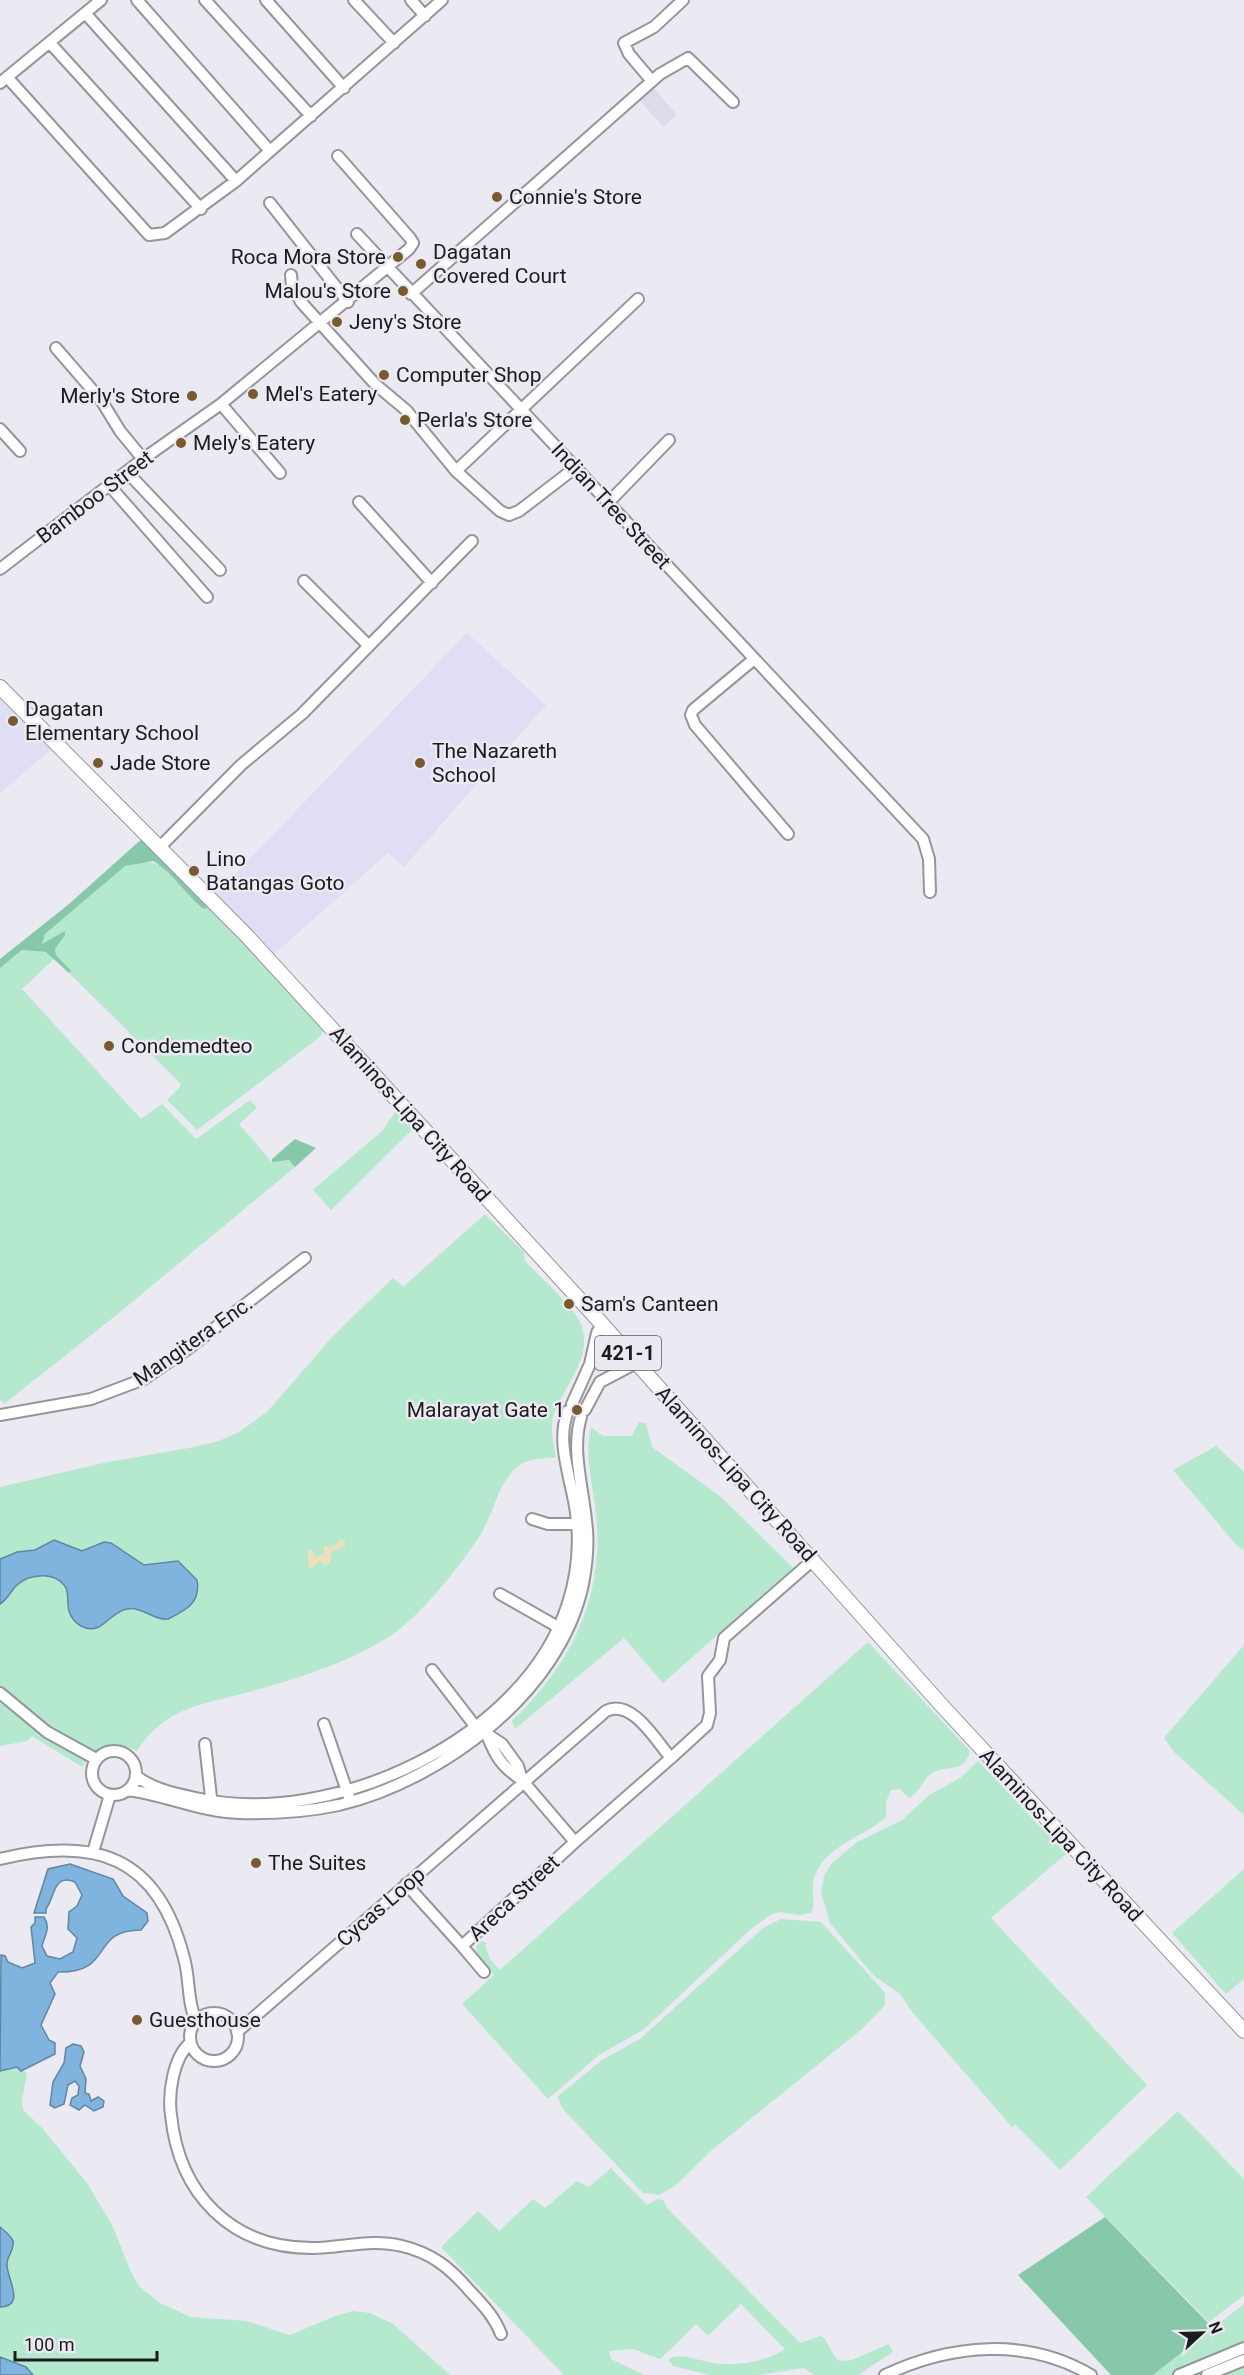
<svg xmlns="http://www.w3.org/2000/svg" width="1244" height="2375" viewBox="0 0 1244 2375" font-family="Roboto,sans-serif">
<rect width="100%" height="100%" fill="#ebe9f1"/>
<path fill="#dedcea" d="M650,84L677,115L663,127L636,96Z"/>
<path fill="#e0def4" d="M467,633L546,705L404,867L388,853L272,956L213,897Z
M0,694L54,747L0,793Z"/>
<path fill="#b4e9cd" d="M147,861L162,866L204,909L209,905L323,1031L321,1036L197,1130L167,1100L180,1087V1083L69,973L70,971L56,955L52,939L42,944L45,934L115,873L125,866Z
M22,950L46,952L55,958L22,989L141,1119L162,1104L196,1139L250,1100L257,1108L239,1124L272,1162L289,1160L295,1167L114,1317L4,1404L0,1399V968Z
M396,1111L412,1130L331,1210L313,1190L382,1131Z
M485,1214L524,1252L525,1261C538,1275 573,1306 580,1322C596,1357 562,1386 553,1417C550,1430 554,1444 556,1458C543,1458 528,1458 517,1467C497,1484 494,1514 480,1535C461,1565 425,1610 397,1631C358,1660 296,1679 249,1692C202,1705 166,1706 137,1751C109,1737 99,1746 82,1767L32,1736L27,1741L0,1746V1487L108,1462L189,1448L219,1441L239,1432L267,1412L334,1335L393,1278L403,1287Z
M639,1422L646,1423L652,1447L720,1496L793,1568L663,1683L624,1638L515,1729L512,1721C571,1664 605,1597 596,1513C593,1484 584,1457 591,1427L603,1436H632Z
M1216,1446L1244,1472V1550L1237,1546L1173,1470Z
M868,1642L970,1751C965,1774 948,1764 932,1773C922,1779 920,1793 909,1798L900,1789L891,1790L886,1802V1817C864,1837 831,1843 816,1872C809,1886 817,1904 811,1913L800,1915L779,1912L770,1915L750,1930L643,2030L599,2055L548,2099L462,2004L494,1975L476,1952L478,1940L487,1943L485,1945L490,1959L500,1970Z
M1244,1645V1815L1175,1753L1164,1738Z
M978,1761L1066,1854L991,1918L1147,2085L1060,2170L1016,2125L1012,2127L913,2013L900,1994L873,1975L830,1923L821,1892L824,1876L831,1864L857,1842L902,1820L929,1795L960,1778Z
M1244,1869V1979L1226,1994L1172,1933Z
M781,1919L821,1922L880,1987L885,1994V2005L863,2028L711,2151L676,2185L659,2195L643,2193L562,2108L557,2097L602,2060L640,2039L763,1928Z
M17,2067L27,2073L22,2100L23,2110L42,2128L87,2183L112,2225L132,2274L139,2286L160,2303L191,2317L246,2321L290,2335L338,2315L353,2311L370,2313L393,2324L450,2375H0V2071Z
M1178,2111L1244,2179V2295L1209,2322L1086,2197Z
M611,2168L647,2205L657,2199L663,2200L667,2208L800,2343L821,2336C830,2341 830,2355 840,2361L852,2360L889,2344L893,2352L858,2375H815L803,2368L758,2375H710L673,2366L668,2360C677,2350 708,2364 722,2364C744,2365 766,2361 785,2349L741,2304L708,2336L696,2324L660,2359L633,2349L609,2351L611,2359L644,2375H564L441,2247L478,2211L499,2231L533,2199L545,2208L577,2181L589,2187Z
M1244,2304V2375H1153Z"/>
<path fill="#86c8a7" d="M144,837L209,907L204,909C185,895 174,873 153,861L125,866L45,934L42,944L65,931V935L55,949L56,955L71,971L69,973L46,952L22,950L0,968V959L69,904Z
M295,1139L316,1148L295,1167L289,1160L272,1162V1159Z
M1105,2217L1213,2328L1153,2375H1111L1018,2275Z"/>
<path fill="#ebe1bc" d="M341,1539L345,1541V1547L332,1551L330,1563L325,1565L319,1561L313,1568H309L307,1550H312L315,1557L324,1554V1546L333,1547Z"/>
<path fill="#7fb4de" stroke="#6186a4" stroke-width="1.5" d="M54,1540L82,1551L104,1542L111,1543L144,1565L178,1561L197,1580C201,1603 186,1610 168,1619C154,1621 142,1606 127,1609C109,1612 102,1637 81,1626C76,1623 71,1618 69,1611C67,1604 69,1596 66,1588C56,1571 29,1573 16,1586C10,1592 8,1599 0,1604V1559L17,1552L35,1550Z
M70,1864L113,1879L123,1896L147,1913L148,1921L141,1930C89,1930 115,1973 58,1972L50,1983L55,1994L41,2025L49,2040L55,2043V2054L21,2071L17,2067L0,2071L1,1955L5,1956L8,1962L22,1968L35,1963L31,1927L35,1923V1917H44C51,1928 45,1935 42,1946L47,1956L60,1959L73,1952L77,1938L68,1929L69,1912L77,1906L82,1895L75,1882C53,1873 55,1897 46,1909V1913H34L48,1869Z
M73,2044L81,2046L84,2052L80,2066L86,2079L85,2093L89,2094L91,2101L98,2097L104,2101L103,2107L94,2111L85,2105L79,2110L70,2105L72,2098L78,2095L79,2086L75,2081L68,2085L64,2104L55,2108L50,2105L53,2082L64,2063L66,2048Z
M0,2227C4,2231 11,2235 13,2241C15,2249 7,2256 7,2264C6,2277 27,2306 0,2307Z
M0,2357L26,2367L33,2375H0Z"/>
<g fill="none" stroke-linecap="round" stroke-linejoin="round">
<defs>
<path id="minor" d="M137,0L270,151
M205,0L311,116
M266,0L344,88
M354,0L394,43
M411,0L425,16
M85,13L236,181
M50,43L201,209
M7,77L149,235L165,233L236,181L442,0
M651,80L629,54L624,43L654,27L683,0
M0,83L101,0
M270,203L348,302
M357,234L923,839L929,859L930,892
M291,275L292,285L301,302L375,384L406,410L456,471L500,511L509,515L519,511L575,468
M411,294L660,74L688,58L733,102
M56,348L101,400L120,431L143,459
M221,404L280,473
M0,429L20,451
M456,471L638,299
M127,472L220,570
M109,485L207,597
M359,502L432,583
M608,503L669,440
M0,569L143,459L221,404L409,249L413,243L410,238L338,156
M304,581L369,646
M753,660L693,710L691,715L695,725L788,834
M161,846L241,765L302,714L472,541
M572,1404L590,1364L597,1333L602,1324
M585,1410L600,1382L636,1363
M0,1415L91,1399L144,1379L189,1348L305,1258
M532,1519L548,1524H584
M500,1594L565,1631
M0,1693L47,1732L96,1759
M324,1724L349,1797
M487,1735C496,1757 501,1766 522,1780
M205,1744L212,1806
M92 1773a22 22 0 1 1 44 0a22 22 0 1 1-44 0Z
M671,1758L707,1725L710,1713L708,1676L720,1660L724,1638L813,1560
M136,1776C154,1790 178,1794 200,1799C333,1827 526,1739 568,1603C577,1575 580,1543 576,1513C572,1481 555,1442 568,1411
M128,1790C166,1795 201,1812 239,1813C272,1814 306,1812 339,1805C442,1780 560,1693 583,1584C587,1563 589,1541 586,1521C583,1487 571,1450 581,1417
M93,1852L110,1795
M0,1859C96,1836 158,1856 184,1958C190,1978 187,2002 196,2021
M406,1884L462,1946L575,1842L522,1780L518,1766L502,1744L475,1726L432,1670
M462,1946L484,1972
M190 2037a24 24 0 1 1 48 0a24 24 0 1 1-48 0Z
M237,2032L606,1711C632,1698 656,1741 671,1758L575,1842
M190,2043C173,2058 168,2094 171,2115C179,2194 231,2248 312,2248C343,2248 371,2238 402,2246C432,2253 450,2268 469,2290C482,2304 494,2316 501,2334
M885,2375C951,2344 1027,2337 1091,2375
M1179,2375L1244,2348
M1207,2375L1244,2360"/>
<path id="major" d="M0,687L246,935L602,1324L944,1708L1244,2031"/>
</defs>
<use href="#minor" stroke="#96959c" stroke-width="14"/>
<use href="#major" stroke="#96959c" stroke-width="16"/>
<use href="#minor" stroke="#fff" stroke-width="10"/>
<use href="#major" stroke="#fff" stroke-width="14"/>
</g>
<g fill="#795a2f" stroke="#ebe9f1" stroke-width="2">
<circle cx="497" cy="197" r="6"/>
<circle cx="398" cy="257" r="6"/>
<circle cx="421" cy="264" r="6"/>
<circle cx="403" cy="291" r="6"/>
<circle cx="337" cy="322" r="6"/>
<circle cx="384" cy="375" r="6"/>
<circle cx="253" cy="394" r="6"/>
<circle cx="192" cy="396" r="6"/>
<circle cx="405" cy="420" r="6"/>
<circle cx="181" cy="443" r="6"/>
<circle cx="13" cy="721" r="6"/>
<circle cx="98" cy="763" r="6"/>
<circle cx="420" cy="763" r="6"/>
<circle cx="194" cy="871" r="6"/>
<circle cx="109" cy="1046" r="6"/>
<circle cx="569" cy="1304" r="6"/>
<circle cx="577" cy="1410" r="6"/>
<circle cx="256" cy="1863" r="6"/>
<circle cx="137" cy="2020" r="6"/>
</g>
<g text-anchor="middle" stroke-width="5" stroke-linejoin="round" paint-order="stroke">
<rect fill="#ebe9f1" stroke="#5a595d" stroke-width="1.5" x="595" y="1336" width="66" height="34" rx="4.5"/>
<g font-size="20" font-weight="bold" fill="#1c1b1e">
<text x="628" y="1360">421-1</text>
</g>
<g font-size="21" fill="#1c1b1e" stroke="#ebe9f1" text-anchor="start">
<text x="509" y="204">Connie's Store</text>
<text x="433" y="259">Dagatan<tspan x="433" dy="24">Covered Court</tspan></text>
<text x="386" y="264" text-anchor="end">Roca Mora Store</text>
<text x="391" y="298" text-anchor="end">Malou's Store</text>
<text x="349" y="329">Jeny's Store</text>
<text x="396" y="382">Computer Shop</text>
<text x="265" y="401">Mel's Eatery</text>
<text x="180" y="403" text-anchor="end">Merly's Store</text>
<text x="417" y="427">Perla's Store</text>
<text x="193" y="450">Mely's Eatery</text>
<text x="25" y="716">Dagatan<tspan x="25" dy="24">Elementary School</tspan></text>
<text x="432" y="758">The Nazareth<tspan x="432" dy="24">School</tspan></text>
<text x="110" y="770">Jade Store</text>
<text x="206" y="866">Lino<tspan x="206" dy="24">Batangas Goto</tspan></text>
<text x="121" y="1053">Condemedteo</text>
<text x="581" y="1311">Sam's Canteen</text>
<text x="565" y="1417" text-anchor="end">Malarayat Gate 1</text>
<text x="268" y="1870">The Suites</text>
<text x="149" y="2027">Guesthouse</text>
</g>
<g font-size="21" fill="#1c1b1e" stroke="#ebe9f1">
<text transform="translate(95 497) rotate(-37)" y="7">Bamboo Street</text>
<text transform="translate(611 506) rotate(47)" y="7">Indian Tree Street</text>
<text transform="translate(410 1114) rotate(48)" y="7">Alaminos-Lipa City Road</text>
<text transform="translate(193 1341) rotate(-35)" y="7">Mangitera Enc.</text>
<text transform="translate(736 1474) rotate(48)" y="7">Alaminos-Lipa City Road</text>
<text transform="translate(1061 1835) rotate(47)" y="7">Alaminos-Lipa City Road</text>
<text transform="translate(514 1898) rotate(-43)" y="7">Areca Street</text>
<text transform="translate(381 1907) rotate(-41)" y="7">Cycas Loop</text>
</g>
</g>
<g transform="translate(1202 2333) rotate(68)" stroke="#ebe9f1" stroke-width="4.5" paint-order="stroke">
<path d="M0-4.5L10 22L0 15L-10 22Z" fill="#1c1b1e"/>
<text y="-9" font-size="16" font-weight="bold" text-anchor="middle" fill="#1c1b1e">N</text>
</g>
<path d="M15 2351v9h142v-9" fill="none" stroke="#1c1b1e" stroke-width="3"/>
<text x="24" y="2351" font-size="18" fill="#1c1b1e" stroke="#ebe9f1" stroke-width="4.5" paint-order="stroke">100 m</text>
</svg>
